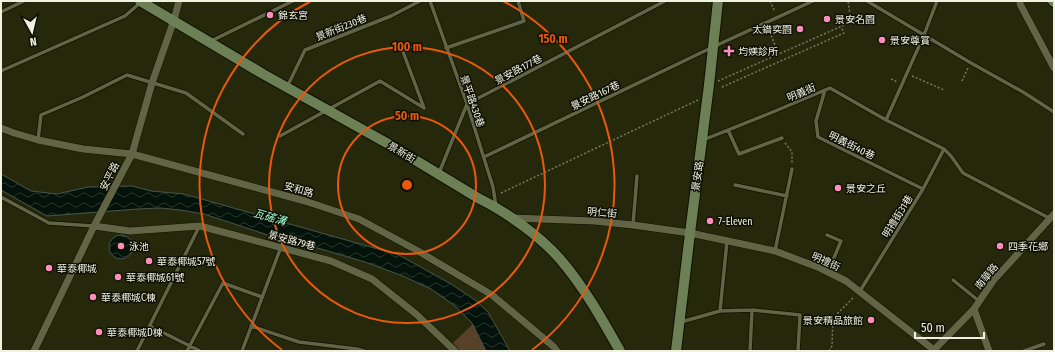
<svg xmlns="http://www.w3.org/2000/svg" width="1055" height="352" viewBox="0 0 1055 352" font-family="'Fira Sans Condensed','Noto Sans TC',sans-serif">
<defs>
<pattern id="water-waves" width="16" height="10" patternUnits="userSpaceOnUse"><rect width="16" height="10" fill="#03130b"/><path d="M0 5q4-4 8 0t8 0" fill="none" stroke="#28362e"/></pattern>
</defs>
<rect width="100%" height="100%" fill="#25280b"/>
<path fill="#574129" d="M474,323L494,351H460L453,343Z"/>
<path fill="url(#water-waves)" stroke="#4a564b" d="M1,174L31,191L57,194L88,187L132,186L151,191L184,194L399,255L451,284L475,300L488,312L510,351H486L472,323L455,306L431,289L403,276L365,262L321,249L280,239L204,214L180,210L160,208L138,209L47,216L1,190Z
M109 247a12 12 0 1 1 24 0a12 12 0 1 1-24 0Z"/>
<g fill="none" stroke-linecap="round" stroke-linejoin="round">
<defs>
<path id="lane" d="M430,1L467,104L493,187L496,206
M867,1L971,63L1023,92L1054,112
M1,12L24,1
M211,41L293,1
M446,48L524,21L518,1
M402,49L424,108
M1,71L125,16L141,2
M288,85L305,50L391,16L420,1
M825,90L816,121L818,137L923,189
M886,120L924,35L937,1
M728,130L739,154L782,138
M280,136L380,81L424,108
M38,140L41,115L83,97L127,75L186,93L243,134
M703,140L768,114L830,88L886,120L944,149L951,156L963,173L1049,218
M484,157L713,47L813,1
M439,173L467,104L665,1
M735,185L787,196
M1,197L49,223L94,226
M633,225L637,176
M827,235L841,241L828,272
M775,251L792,169
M953,280L979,301
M860,291L923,189L944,149
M720,311L727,241
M681,322L720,311L752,310L800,315L798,351
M150,326L200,351
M251,326L299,342L357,349L364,351
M137,351L199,227
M187,351L223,283L262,297
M242,351L281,247
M750,351L752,310
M1024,351L1044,344"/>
<path id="street" d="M1020,1V4L1054,68
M1,128L14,133L38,140L83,149L132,154L305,201L359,219L418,251L492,295L554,347L557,351
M513,218L594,221L633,225L690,233L775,251L820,268L846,281L934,350
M94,226L130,231L200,226L331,261L372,279L416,314L455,351
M974,309L989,351
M34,351L94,226L132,154L152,83L174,20L179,1
M933,351L974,309L993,281L1054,214"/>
<path id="secondary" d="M140,1L263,74L392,146L478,198C505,211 540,236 560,259C584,287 602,319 620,351
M1053,1L1054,2
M676,351L690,233L709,85L718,1"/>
</defs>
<use href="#lane" stroke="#0f1100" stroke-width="5"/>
<use href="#street" stroke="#0f1100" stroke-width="8"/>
<use href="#secondary" stroke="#0f1100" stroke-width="12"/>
<path stroke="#777a61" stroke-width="1.5" stroke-dasharray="2 2" stroke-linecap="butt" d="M770,1L775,12
M768,28L778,52
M912,76L944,90
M891,79L897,82
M718,81L851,22L848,1
M962,81L968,68
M722,87L844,33L841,27
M785,143L792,152V163
M501,193L698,100
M806,316L833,318
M829,351L832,346L833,318L854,297"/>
<use href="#lane" stroke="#616546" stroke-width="3.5"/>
<use href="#street" stroke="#616546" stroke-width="7"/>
<use href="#secondary" stroke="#6d7f55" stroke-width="10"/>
</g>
<g fill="none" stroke="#e8590c" stroke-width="2">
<circle cx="407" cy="185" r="69"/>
<circle cx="407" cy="185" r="138"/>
<path d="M282 350A207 207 0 0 1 311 1M503 1A207 207 0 0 1 532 350"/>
</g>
<g fill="#fe8ebc" stroke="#0e1005" stroke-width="1.5">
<circle cx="270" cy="15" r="4"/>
<circle cx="827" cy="19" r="4"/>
<circle cx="800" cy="29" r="4"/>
<circle cx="882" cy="40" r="4"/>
<path d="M727 45h4v4h4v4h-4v4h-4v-4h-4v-4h4z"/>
<circle cx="838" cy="188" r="4"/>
<circle cx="710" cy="221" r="4"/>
<circle cx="121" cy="246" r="4"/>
<circle cx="1000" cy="246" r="4"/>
<circle cx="149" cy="261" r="4"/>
<circle cx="49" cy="268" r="4"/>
<circle cx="118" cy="277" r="4"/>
<circle cx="93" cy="297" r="4"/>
<circle cx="871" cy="320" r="4"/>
<circle cx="99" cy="332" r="4"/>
</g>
<g text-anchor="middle" stroke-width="3" stroke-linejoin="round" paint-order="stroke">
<g font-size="10" fill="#eff2e0" stroke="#0e1005" text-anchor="start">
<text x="278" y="19">錦玄宮</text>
<text x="835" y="23">景安名園</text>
<text x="792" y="33" text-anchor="end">太鐠奕園</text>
<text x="890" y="44">景安尊賞</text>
<text x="738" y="55">均媄診所</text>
<text x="846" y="192">景安之丘</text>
<text x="718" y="225">7-Eleven</text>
<text x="129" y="250">泳池</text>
<text x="1008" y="250">四季花鄉</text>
<text x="157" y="265">華泰椰城57號</text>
<text x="57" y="272">華泰椰城</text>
<text x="126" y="281">華泰椰城61號</text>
<text x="101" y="301">華泰椰城C棟</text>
<text x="863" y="324" text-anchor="end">景安精品旅館</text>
<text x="107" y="336">華泰椰城D棟</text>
</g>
<g font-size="10" fill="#eff2e0" stroke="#0e1005">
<text transform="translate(341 27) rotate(-22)" y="4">景新街230巷</text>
<text transform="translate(518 69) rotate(-28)" y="4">景安路177巷</text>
<text transform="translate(801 92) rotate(-23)" y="4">明義街</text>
<text transform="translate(595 95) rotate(-26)" y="4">景安路167巷</text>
<text transform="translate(473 101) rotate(71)" y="4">景平路430巷</text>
<text transform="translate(852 145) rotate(26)" y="4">明義街40巷</text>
<text transform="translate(402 152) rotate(31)" y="4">景新街</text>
<text transform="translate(109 176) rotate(-63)" y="4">安平路</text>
<text transform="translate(697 176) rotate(-82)" y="4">景安路</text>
<text transform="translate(299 189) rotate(16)" y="4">安和路</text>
<text transform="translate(602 212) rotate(5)" y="4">明仁街</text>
<text transform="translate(897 216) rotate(-58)" y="4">明禮街31巷</text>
<text transform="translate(292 240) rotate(15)" y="4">景安路79巷</text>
<text transform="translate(826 261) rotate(24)" y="4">明禮街</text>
<text transform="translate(986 276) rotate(-51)" y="4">南華路</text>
</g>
<g font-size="11" font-style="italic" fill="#9ef7cc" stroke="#0e1005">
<text transform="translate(270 217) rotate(16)" y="4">瓦磘溝</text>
</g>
</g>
<circle cx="407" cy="185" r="6" fill="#e8590c" stroke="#0e1005" stroke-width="2"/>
<g font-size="12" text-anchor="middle" font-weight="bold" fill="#e8590c" stroke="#0e1005" stroke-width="3" stroke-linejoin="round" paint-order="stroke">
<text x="553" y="43">150 m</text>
<text x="407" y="51">100 m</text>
<text x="407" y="120">50 m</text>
</g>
<rect width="1055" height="352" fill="none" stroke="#eff2e0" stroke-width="4"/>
<g transform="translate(32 32) rotate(172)" stroke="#0e1005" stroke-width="3" paint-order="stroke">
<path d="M0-3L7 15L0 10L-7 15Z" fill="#eff2e0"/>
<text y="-6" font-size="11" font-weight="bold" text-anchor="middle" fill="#eff2e0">N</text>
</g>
<path d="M915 332v6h69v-6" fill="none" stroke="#eff2e0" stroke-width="2"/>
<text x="921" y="332" font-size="12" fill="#eff2e0" stroke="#0e1005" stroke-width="3" paint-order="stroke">50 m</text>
</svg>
